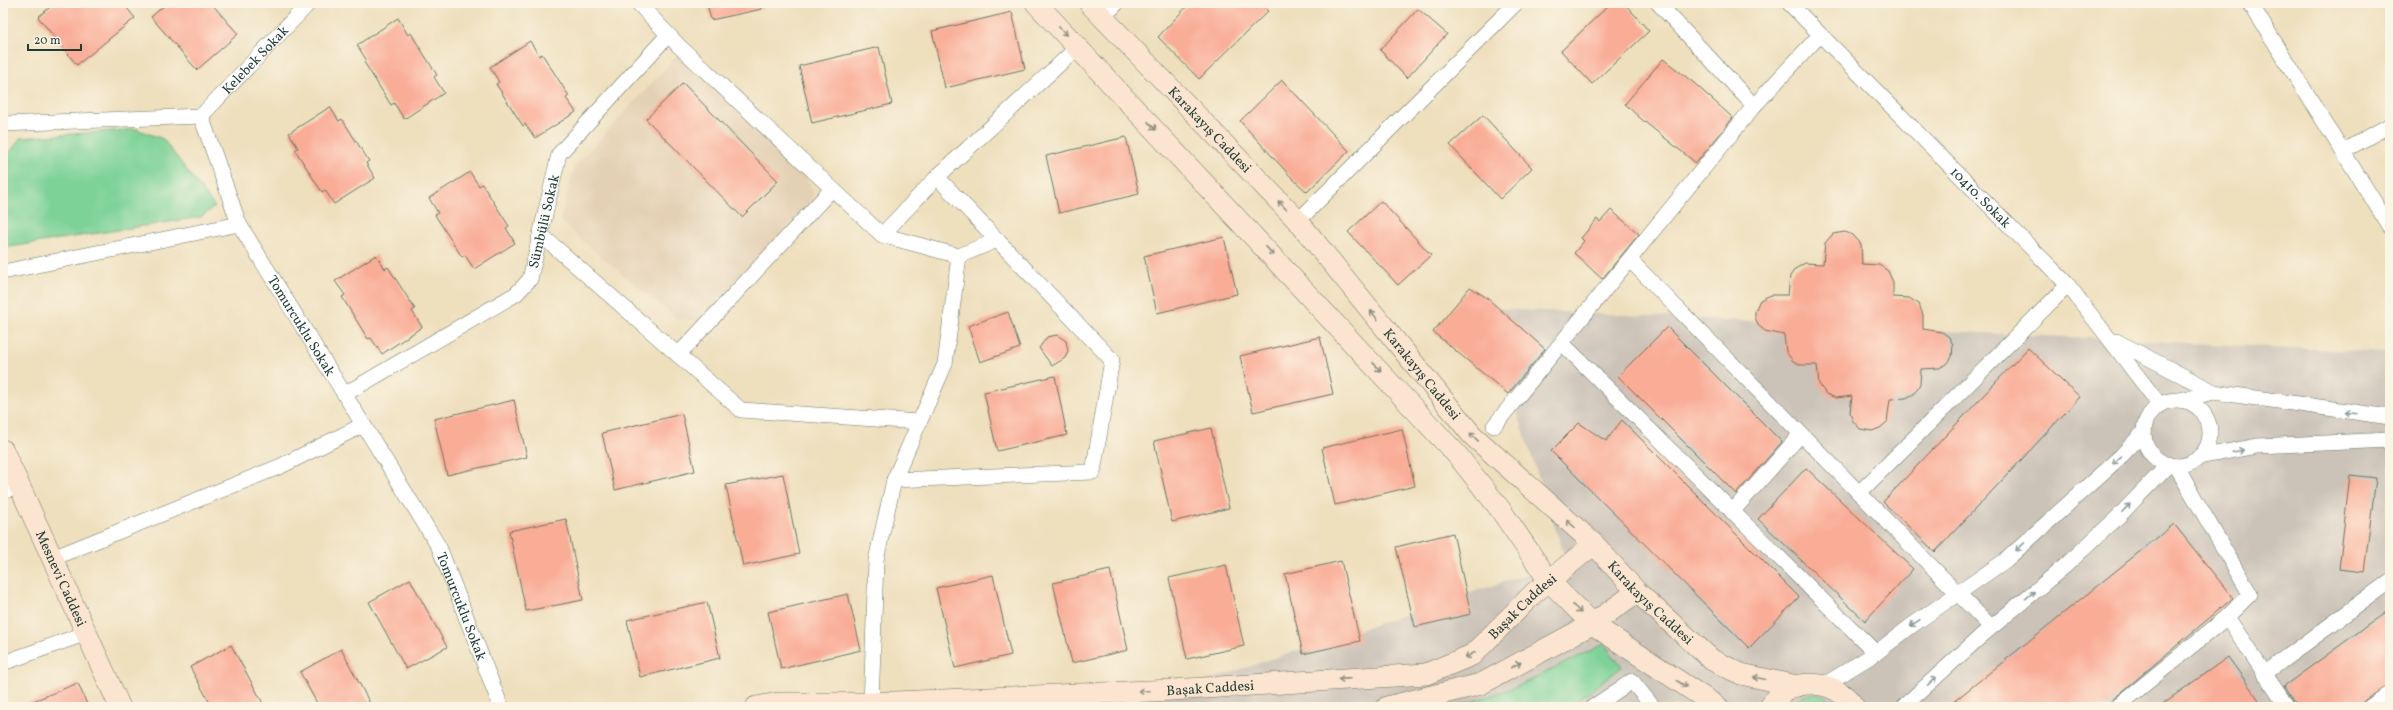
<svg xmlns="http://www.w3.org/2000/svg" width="2393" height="710" viewBox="0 0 2393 710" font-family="Vollkorn,serif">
<rect width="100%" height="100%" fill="#fcf5e5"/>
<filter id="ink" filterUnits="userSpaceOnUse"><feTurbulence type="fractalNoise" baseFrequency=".025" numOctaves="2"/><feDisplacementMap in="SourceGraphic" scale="8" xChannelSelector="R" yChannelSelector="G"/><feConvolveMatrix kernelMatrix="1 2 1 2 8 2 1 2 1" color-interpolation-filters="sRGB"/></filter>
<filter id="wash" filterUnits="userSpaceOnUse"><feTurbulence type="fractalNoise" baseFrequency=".012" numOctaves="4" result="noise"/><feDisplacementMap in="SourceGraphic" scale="16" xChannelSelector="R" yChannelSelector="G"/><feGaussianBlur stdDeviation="0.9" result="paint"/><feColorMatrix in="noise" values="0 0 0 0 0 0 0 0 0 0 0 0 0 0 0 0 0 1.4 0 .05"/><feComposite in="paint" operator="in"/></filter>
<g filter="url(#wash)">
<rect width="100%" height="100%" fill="#eedfbd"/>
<path fill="#e4d1b5" d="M687,55L807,178L814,195L812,201L701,321L677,319L581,240L560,219L575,166L677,56Z"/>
<path fill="#cbc2b8" d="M1483,308L2390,353V707H1128L1566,561Z"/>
<path fill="#7bd297" stroke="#4d8866" d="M136,129L163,139L215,207L201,217L3,248V169L4,161L20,138Z
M1604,644L1622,667L1568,707H1456L1518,686Z
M1814,694L1825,696L1840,707H1788L1803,696Z"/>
<g id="blocks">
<path fill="#f9ac96" d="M55,3H123L135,18L77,65L38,17Z
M167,3H211L238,34L197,70L151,17Z
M707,3H761L762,9L711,20Z
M1190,3H1261L1268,11L1199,79L1158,37Z
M1611,3H1624L1649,31L1592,84L1561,51Z
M1418,9L1447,34L1407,78L1380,50Z
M1012,12L1025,69L945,88L932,31Z
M398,18L408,35L411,33L415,40L437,75L434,77L444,93L404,119L394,103L391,105L364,62L367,61L357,45Z
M530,41L539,56L542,54L569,96L566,98L576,112L535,138L525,124L523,126L496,84L499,82L490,67Z
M879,47L892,104L812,123L799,66Z
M1663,59L1694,83L1733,118L1696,163L1640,118L1625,104Z
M1282,80L1349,151L1307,192L1292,178L1240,121Z
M683,83L778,181L742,217L646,119Z
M330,107L339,121L342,119L356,141L369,161L366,163L375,178L334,204L325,190L322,192L295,150L298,148L289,133Z
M1483,115L1532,168L1500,199L1450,145Z
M1126,137L1139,194L1059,213L1046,156Z
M470,172L479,186L482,184L496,206L509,226L506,228L515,243L474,269L465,255L462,257L435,215L438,213L429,198Z
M1381,201L1431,255L1398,285L1348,232Z
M1611,210L1639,234L1602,279L1574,253L1584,241L1581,238L1597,219L1600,222Z
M1845,232L1853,235L1861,244L1862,264L1879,265L1888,271L1893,282V297L1909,298L1919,304L1923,315V329L1942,332L1949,337L1953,345L1952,357L1947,364L1939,368L1921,369L1920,384L1914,394L1906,398L1890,399L1887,422L1880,428L1872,431L1860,429L1852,420L1850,412L1852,396L1836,398L1826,394L1819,384L1817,365H1801L1793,361L1786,352L1784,335L1765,331L1758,325L1755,317V311L1760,300L1771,295H1788L1790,276L1795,269L1805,263L1823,264L1825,243L1833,234Z
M1224,237L1237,294L1157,313L1144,256Z
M376,255L385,269L388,267L415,309L412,311L422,327L382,354L371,338L368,339L342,297L345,295L335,281Z
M1470,287L1487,298L1545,349L1508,394L1433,332Z
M1008,312L1020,348L980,362L968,326Z
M1667,327L1782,442L1736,494L1618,376Z
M1057,335L1066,341L1068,351L1065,358L1052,366L1039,348L1047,337Z
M1320,337L1333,394L1253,412L1240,356Z
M2028,348L2080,397L1935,552L1883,502Z
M1055,376L1067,435L997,451L984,392Z
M514,400L527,457L447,475L434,419Z
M682,414L695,471L615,490L602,433Z
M1622,420L1799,597L1749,648L1551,451L1579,423L1606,441Z
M1211,428L1229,508L1172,522L1154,441Z
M1402,429L1415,486L1335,505L1322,448Z
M1806,468L1913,569L1865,621L1758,519Z
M783,474L799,554L743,566L726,485Z
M2350,475L2376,478L2364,572L2339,569Z
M566,519L583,600L526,611L509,531Z
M2174,524L2233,598L2104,707H1947Z
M1453,533L1471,614L1415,627L1396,547Z
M1341,561L1360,641L1303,654L1285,574Z
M1226,565L1244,646L1187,659L1169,578Z
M1110,570L1128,650L1072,663L1053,583Z
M993,575L1011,655L955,668L936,588Z
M410,579L447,647L406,669L369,602Z
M848,594L861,650L781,669L768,612Z
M707,602L720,658L640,677L627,620Z
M2390,609V684L2365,700L2361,707H2298L2284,686Z
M231,645L265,707H212L190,667Z
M341,649L372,707H319L300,672Z
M2228,657L2264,707H2158Z
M78,683L88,707H21V706Z"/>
</g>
</g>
<g filter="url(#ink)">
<use href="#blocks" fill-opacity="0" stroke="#677664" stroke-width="1"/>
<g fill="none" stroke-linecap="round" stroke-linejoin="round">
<defs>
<g id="street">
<path d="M638,3L679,46L882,235L937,177L1078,47"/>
<path id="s1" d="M1789,3L2068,285L2159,404"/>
<path d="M2250,3L2390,227"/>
<path d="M1103,17L1117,3"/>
<path d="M1754,106L1819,36"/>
<path id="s2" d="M201,116L309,3"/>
<path id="s3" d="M3,124L201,116L239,224L439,547L501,707"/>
<path d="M2343,151L2390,125"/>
<path d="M1298,221L1516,3"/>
<path d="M540,234L741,410L919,422"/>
<path d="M882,235L959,256L997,240"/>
<path d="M1630,260L1991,627"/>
<path d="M3,272L239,224"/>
<path d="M2116,341L2214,392"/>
<path d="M1563,344L1876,653"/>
<path d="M678,355L832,189"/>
<path id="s4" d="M345,394L516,294L530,279L559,154L668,35"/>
<path d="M2180,400L2214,392L2390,417"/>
<circle cx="2177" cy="433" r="33"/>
<path d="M1494,426L1754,106L1658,3"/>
<path d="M2199,457L2257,446L2390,440"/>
<path d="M894,480L1093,472L1112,360L937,177"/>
<path d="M3,492L20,484"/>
<path d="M1859,493L2068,285"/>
<path d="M1732,512L1801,434"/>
<path d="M53,558L281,466L363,425"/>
<path d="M2227,617L2287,707"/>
<path d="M3,663L87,633"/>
<path d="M2264,674L2390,581"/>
<path d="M1824,685L1876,653L1911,626L2006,560L2121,456L2144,432"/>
<path d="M871,707L876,560L894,480L945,364L959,256"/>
<path d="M1593,707L1632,681L1653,707"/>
<path d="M1903,707L1981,636L2065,566L2118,517L2169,464"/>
<path d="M2117,707L2227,617L2250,594L2176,466"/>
<path d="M2370,707L2390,693"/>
</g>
<g id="secondary">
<path d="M1036,3L1458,456L1500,509L1549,581L1592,624L1718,707"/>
<path id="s5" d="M1089,3L1298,221L1472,435L1594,544L1637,592L1712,660L1741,674L1797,686"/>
<path id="s6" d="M3,450L120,707"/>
<path id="s7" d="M756,707L778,703H871L1172,690L1426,674L1472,655L1534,593L1594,544"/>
<path d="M1387,707L1481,684L1592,624L1637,592"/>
<path d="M1770,707C1788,675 1836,678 1854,707"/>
</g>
</defs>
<use href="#street" stroke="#677664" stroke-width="16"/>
<use href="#secondary" stroke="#677664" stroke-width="22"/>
<use href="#street" stroke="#fff" stroke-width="15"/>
<use href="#secondary" stroke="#fce5d0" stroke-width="21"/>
</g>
<defs><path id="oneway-shaft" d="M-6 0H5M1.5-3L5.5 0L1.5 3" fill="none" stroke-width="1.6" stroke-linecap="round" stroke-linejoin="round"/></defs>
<g stroke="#8e9182">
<use href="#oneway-shaft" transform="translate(1063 31) rotate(46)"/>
<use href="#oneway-shaft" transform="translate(1152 126) rotate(47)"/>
<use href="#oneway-shaft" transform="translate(1282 205) rotate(-134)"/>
<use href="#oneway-shaft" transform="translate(1270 251) rotate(47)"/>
<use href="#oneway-shaft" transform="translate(1374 315) rotate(-129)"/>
<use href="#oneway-shaft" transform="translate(1377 367) rotate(47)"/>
<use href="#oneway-shaft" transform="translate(1474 437) rotate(-136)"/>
<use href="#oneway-shaft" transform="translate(1571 524) rotate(-138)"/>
<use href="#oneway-shaft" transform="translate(1577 609) rotate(45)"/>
<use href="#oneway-shaft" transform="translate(1470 655) rotate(150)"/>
<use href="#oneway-shaft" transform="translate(1516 665) rotate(-28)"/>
<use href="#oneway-shaft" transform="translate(1759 678) rotate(-168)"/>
<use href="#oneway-shaft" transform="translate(1344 679) rotate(176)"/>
<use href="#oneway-shaft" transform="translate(1682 684) rotate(33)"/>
<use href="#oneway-shaft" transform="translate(1144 691) rotate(177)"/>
</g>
<g stroke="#8f9e9a">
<use href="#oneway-shaft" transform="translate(2351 413) rotate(-173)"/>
<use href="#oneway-shaft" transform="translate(2238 451) rotate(-12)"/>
<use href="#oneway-shaft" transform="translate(2117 460) rotate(139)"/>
<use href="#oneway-shaft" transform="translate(2126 508) rotate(-46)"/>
<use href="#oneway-shaft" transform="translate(2020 547) rotate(137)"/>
<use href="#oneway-shaft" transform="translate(2030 595) rotate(-40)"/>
<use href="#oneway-shaft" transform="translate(1915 623) rotate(145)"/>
<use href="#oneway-shaft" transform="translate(1932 681) rotate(-43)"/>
</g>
</g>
<g text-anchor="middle" stroke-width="3" stroke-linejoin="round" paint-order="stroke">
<g font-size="14" fill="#1f3d34" stroke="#fcf5e5">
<text dy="5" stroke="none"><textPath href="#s2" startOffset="78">Kelebek Sokak</textPath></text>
<text dy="5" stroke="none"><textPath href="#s5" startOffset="175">Karakayış Caddesi</textPath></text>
<text dy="5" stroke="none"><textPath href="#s1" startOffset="273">10410. Sokak</textPath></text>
<text dy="5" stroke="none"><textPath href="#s4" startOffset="278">Sümbülü Sokak</textPath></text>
<text dy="5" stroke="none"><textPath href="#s3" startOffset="432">Tomurcuklu Sokak</textPath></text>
<text dy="5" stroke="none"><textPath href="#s5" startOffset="499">Karakayış Caddesi</textPath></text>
<text dy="5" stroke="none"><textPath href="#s6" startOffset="141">Mesnevi Caddesi</textPath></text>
<text dy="5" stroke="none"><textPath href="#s5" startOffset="823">Karakayış Caddesi</textPath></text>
<text dy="5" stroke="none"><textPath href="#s3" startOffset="756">Tomurcuklu Sokak</textPath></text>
<text dy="5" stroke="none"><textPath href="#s7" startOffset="791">Başak Caddesi</textPath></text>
<text dy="5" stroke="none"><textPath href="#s7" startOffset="455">Başak Caddesi</textPath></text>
</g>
</g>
<rect width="2393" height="710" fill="none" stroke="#fcf5e5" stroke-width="16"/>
<path d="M28 44v6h53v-6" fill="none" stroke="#1f3d34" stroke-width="2"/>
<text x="34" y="44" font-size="12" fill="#1f3d34" stroke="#fcf5e5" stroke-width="3" paint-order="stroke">20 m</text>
</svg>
